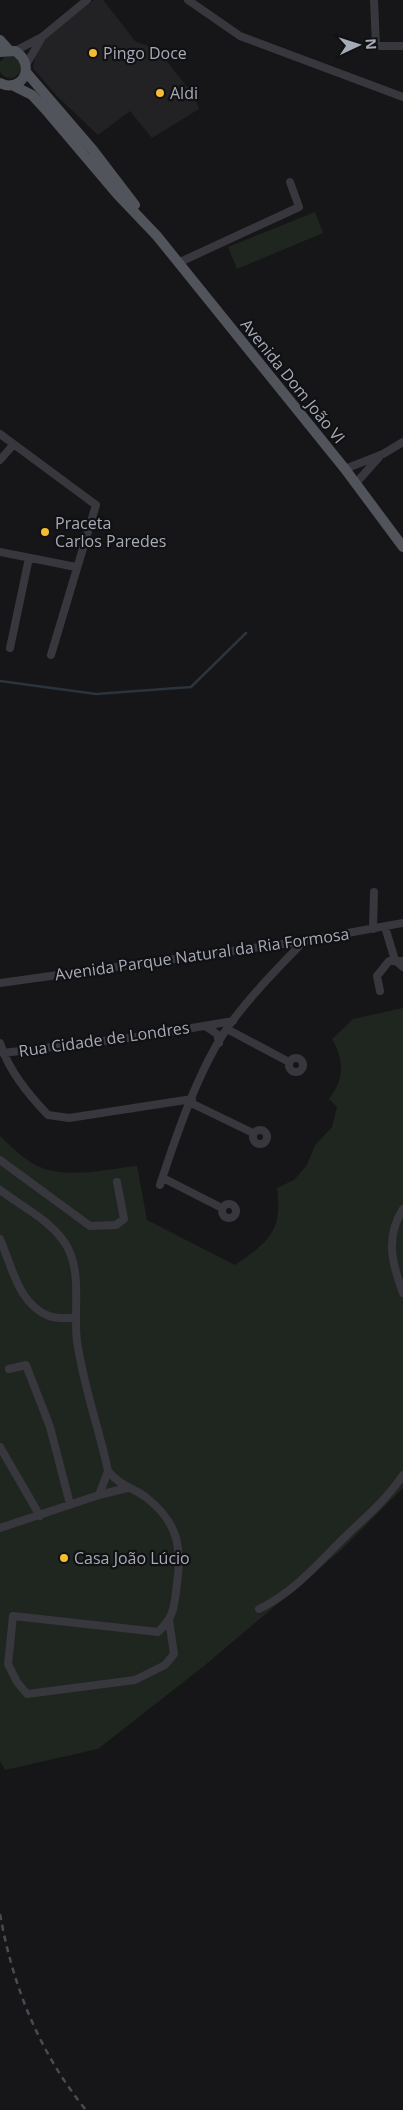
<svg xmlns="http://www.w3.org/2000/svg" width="403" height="2110" viewBox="0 0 403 2110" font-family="'Open Sans',sans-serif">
<rect width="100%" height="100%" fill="#161618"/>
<path fill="#222225" d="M94,0H103L136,42L157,49L195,97L199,109L152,138L130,111L98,135L57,96L33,68L37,48L44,39Z"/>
<path fill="#1e261f" d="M-1 67a11 11 0 1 1 22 0a11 11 0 1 1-22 0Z
M315,212L323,233L237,269L228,247Z
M403,1008V1488L340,1551L204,1666L98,1749L5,1770L0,1761V1136C12,1147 25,1161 40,1167C68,1179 107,1169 137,1166L147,1220L235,1265C268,1242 283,1232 277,1188L294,1180L307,1165L315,1145L332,1127L337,1107L329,1099C344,1080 345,1060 332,1039L353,1019Z"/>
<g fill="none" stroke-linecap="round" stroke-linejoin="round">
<path stroke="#2b343c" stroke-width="2.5" d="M0,681L96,694L191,687L246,633"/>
<path stroke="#37373d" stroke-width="8" d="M188,0L240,36L403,97
M374,0L376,46H403
M15,51L42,37L87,0
M26,65L41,39
M180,262L299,207L290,182
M0,434L96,505L51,655
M0,460L13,445
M345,469L383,454L403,442
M356,483L381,455
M0,552L76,567
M10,648L29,558
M385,927L395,960L403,967
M373,929L374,892
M0,983L304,941L403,923
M380,991L377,976L389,961H403
M205,1026L217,1034L219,1043
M227,1029L289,1062
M0,1043C9,1071 28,1094 48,1115L69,1118L192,1099
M3,1053L145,1036L233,1021
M289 1065a7 7 0 1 1 14 0a7 7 0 1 1-14 0Z
M191,1103L253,1133
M253 1137a7 7 0 1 1 14 0a7 7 0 1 1-14 0Z
M0,1160L90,1226L116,1225L124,1219L117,1182
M163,1178L222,1208
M160,1185C176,1136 199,1068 228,1027C250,996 277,969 304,941
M0,1190C21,1206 50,1220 65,1243C83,1271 73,1309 77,1341C83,1385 99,1428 108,1471C122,1488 134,1487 148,1499C178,1523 182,1548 177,1584C174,1606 175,1616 158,1632L13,1616L8,1664L17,1682L27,1694L135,1680L165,1665L174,1654L169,1620
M222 1211a7 7 0 1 1 14 0a7 7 0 1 1-14 0Z
M403,1209C385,1237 392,1264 403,1293
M0,1239C12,1266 18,1304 49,1316C56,1319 68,1318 76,1318
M9,1369L26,1365L50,1427L70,1504
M0,1447L40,1516
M99,1495L127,1488
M0,1528L99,1495L108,1471
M259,1609C295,1592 319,1562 348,1534C367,1516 388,1498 403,1475"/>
<path stroke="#52545c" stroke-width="10" d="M0,40L9,50
M0,52L15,51C37,65 22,94 0,83
M26,72L93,150L135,205
M12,85L32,95L45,109L117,194L157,236L345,469L403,547"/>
<path stroke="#4a4b52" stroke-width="2.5" stroke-dasharray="6 5" stroke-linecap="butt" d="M0,1914C13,1987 39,2052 86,2110"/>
</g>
<g fill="#f5be30" stroke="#111113" stroke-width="2">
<circle cx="93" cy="53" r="5"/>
<circle cx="160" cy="93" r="5"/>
<circle cx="45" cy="532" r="5"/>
<circle cx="64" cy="1558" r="5"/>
</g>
<g text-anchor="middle" stroke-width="4.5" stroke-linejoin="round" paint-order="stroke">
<g font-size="16" fill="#a7abb8" stroke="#111113" text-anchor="start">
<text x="103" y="59">Pingo Doce</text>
<text x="170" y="99">Aldi</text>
<text x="55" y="529">Praceta<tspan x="55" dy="18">Carlos Paredes</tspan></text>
<text x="74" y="1564">Casa João Lúcio</text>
</g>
<g font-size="16" fill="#a7abb8" stroke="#111113">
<text transform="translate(293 381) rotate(51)" y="6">Avenida Dom João VI</text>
<text transform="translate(202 954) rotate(-8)" y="6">Avenida Parque Natural da Ria Formosa</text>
<text transform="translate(104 1039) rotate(-8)" y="6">Rua Cidade de Londres</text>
</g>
</g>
<g transform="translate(358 45) rotate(86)" stroke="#111113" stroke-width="4" paint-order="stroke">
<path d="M0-4L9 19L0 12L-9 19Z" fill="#a7abb8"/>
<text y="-8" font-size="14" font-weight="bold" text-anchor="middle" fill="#a7abb8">N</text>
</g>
</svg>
